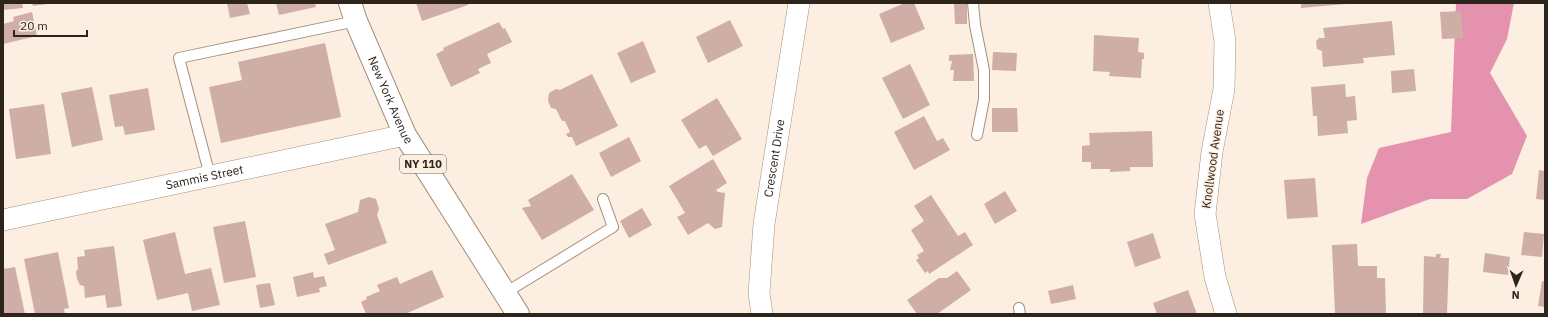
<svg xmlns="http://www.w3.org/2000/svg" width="1548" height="317" viewBox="0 0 1548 317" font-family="'IBM Plex Sans',sans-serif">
<rect width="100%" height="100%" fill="#fceee1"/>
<path fill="#e492ae" d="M1456,3H1514L1507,39L1490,73L1527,136L1512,174L1467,199H1430L1361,224L1367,178L1379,148L1451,132Z"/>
<path fill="#ceaea7" d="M3,3H22L23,8L3,10Z
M32,3H47V4L33,6Z
M227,3H247L250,14L230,18Z
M276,3H315L316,7L279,15Z
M416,3H468V5L422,21Z
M905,3H914L925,29L891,43L879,14Z
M1301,3H1346V4L1301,8Z
M954,4H967V24H955Z
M1461,11L1463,38L1442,39L1440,12Z
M32,12L37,36L3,44V24L14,21L13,17Z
M730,20L743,46L708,63L696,37Z
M1392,21L1395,55L1363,58L1364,63L1323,67L1322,51L1317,49L1316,41L1319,38H1325L1323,28Z
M499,22L503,29L505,28L512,42L487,54L491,63L478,69L480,73L451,87L436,54L444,50L443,48Z
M1094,35L1139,38L1138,52L1144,53V59H1142L1141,78L1109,76L1110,72L1093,71Z
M643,41L656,72L631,83L617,53Z
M325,43L341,117L221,143L209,87L242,80L238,62Z
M993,52L1017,53L1016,71L992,70Z
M973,54L974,81H953L954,70H950L952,61H949V55Z
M910,64L930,105L903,119L882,78Z
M1414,69L1416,91L1392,93L1391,71Z
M592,74L618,126L576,146L572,137H568L566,134L570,132L565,121H562L556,109L551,108L548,101L549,93L556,89L560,90Z
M1345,84L1346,97L1355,96L1357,120L1347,121L1348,133L1318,136L1317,116H1313L1311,87Z
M92,87L103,140L72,147L61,93Z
M148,88L155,130L125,135L123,126L115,127L109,95Z
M717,98L742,139L713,156L706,145L699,149L681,120Z
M44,104L51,154L16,159L9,109Z
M992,108H1017L1018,132H992Z
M924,116L937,141L943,138L950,150L914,170L894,132Z
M1152,131L1153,167H1130V171L1110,172V169H1091V162H1082V146L1090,145L1089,133Z
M629,137L641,161L611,177L599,153Z
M713,159L727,183L716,190L718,192L725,193L722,227L715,229L708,223L688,235L677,217L685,213L669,186Z
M1539,170L1545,171V200L1536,199Z
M572,174L594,210L542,240L522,208L531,206L528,200Z
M1315,178L1318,217L1287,219L1284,180Z
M1005,191L1017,211L995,224L984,204Z
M931,195L958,236L965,232L973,245L929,274L928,271L925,273L916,260L919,258L917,255L924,251L911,230L924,221L914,206Z
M369,197L376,199L379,209L377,215L387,243L328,265L324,254L335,250L325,224L358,212L360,200Z
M642,208L652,225L629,238L620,221Z
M245,221L256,277L224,283L213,227Z
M175,232L185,274L211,268L220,305L192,311L188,293L157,300L143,240Z
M1524,232L1544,234L1542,257L1521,255Z
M1153,233L1161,258L1135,267L1127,242Z
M1357,244L1358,266H1377V278H1385L1386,314H1335L1332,245Z
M114,246L122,306L107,308L105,295L85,298L84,286L80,285L77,279L76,271L78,269L77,257L85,256L84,250Z
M58,252L69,308L64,309L65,314H35L24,259Z
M1485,253L1510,257L1508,275L1483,272Z
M1436,254H1441L1440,258H1449L1447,314H1423L1424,256L1436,257Z
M15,267L25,314H3V269Z
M432,270L444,297L405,314H366L361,302L367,299L366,297L380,291L377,285L397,277L400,284Z
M957,271L971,290L937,314H917L907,300L939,278H947Z
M313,272L314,278L324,276L327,286L319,288L320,292L297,297L293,277Z
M1542,281L1545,282V307L1538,306Z
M270,283L275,305L260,308L256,285Z
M1073,285L1076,299L1051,304L1048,291Z
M1188,290L1197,314H1157L1153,303Z"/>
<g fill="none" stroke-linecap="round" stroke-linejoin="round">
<defs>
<path id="lane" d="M973,3L975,25L984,70V99L977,135
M210,176L179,58L356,21
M505,293L613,227L603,199
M1019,308L1020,314"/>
<g id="street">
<path d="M1219,3L1225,41L1224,89L1212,152L1205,214L1215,277L1226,314"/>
<path id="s1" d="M3,220L405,135"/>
<path id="s2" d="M762,314L759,293L764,224L799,3"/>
</g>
<g id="primary">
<path id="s3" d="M350,3L356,21L405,135L518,314"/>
</g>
</defs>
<use href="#lane" stroke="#a58f7b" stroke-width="12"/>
<use href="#street" stroke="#a58f7b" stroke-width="22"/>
<use href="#primary" stroke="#a58f7b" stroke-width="24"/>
<use href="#lane" stroke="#fff" stroke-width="10"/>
<use href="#street" stroke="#fff" stroke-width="21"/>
<use href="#primary" stroke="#fff" stroke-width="22"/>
</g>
<g text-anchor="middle" stroke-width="3" stroke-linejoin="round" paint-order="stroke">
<rect fill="#fceee1" stroke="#6b6157" stroke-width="1" x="400" y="155" width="46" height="18" rx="3"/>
<g font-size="11" font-weight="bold" fill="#2d241c">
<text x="423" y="168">NY 110</text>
</g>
<g font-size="12" fill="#2d241c" stroke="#fceee1">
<text dy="4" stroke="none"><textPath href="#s3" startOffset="105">New York Avenue</textPath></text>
<text dy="4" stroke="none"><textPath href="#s2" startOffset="157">Crescent Drive</textPath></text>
<text transform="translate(1213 159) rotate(-82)" y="4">Knollwood Avenue</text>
<text dy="4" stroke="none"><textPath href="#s1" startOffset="206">Sammis Street</textPath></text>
</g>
</g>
<rect width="1548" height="317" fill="none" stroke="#2d241c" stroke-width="8"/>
<g transform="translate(1516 285) rotate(182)" stroke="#fceee1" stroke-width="3" paint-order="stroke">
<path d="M0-3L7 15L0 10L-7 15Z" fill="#2d241c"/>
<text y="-6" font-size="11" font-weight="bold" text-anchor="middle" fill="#2d241c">N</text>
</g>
<path d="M14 30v6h73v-6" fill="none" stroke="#2d241c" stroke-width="2"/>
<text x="20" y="30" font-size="12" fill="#2d241c" stroke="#fceee1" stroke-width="3" paint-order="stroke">20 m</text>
</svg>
